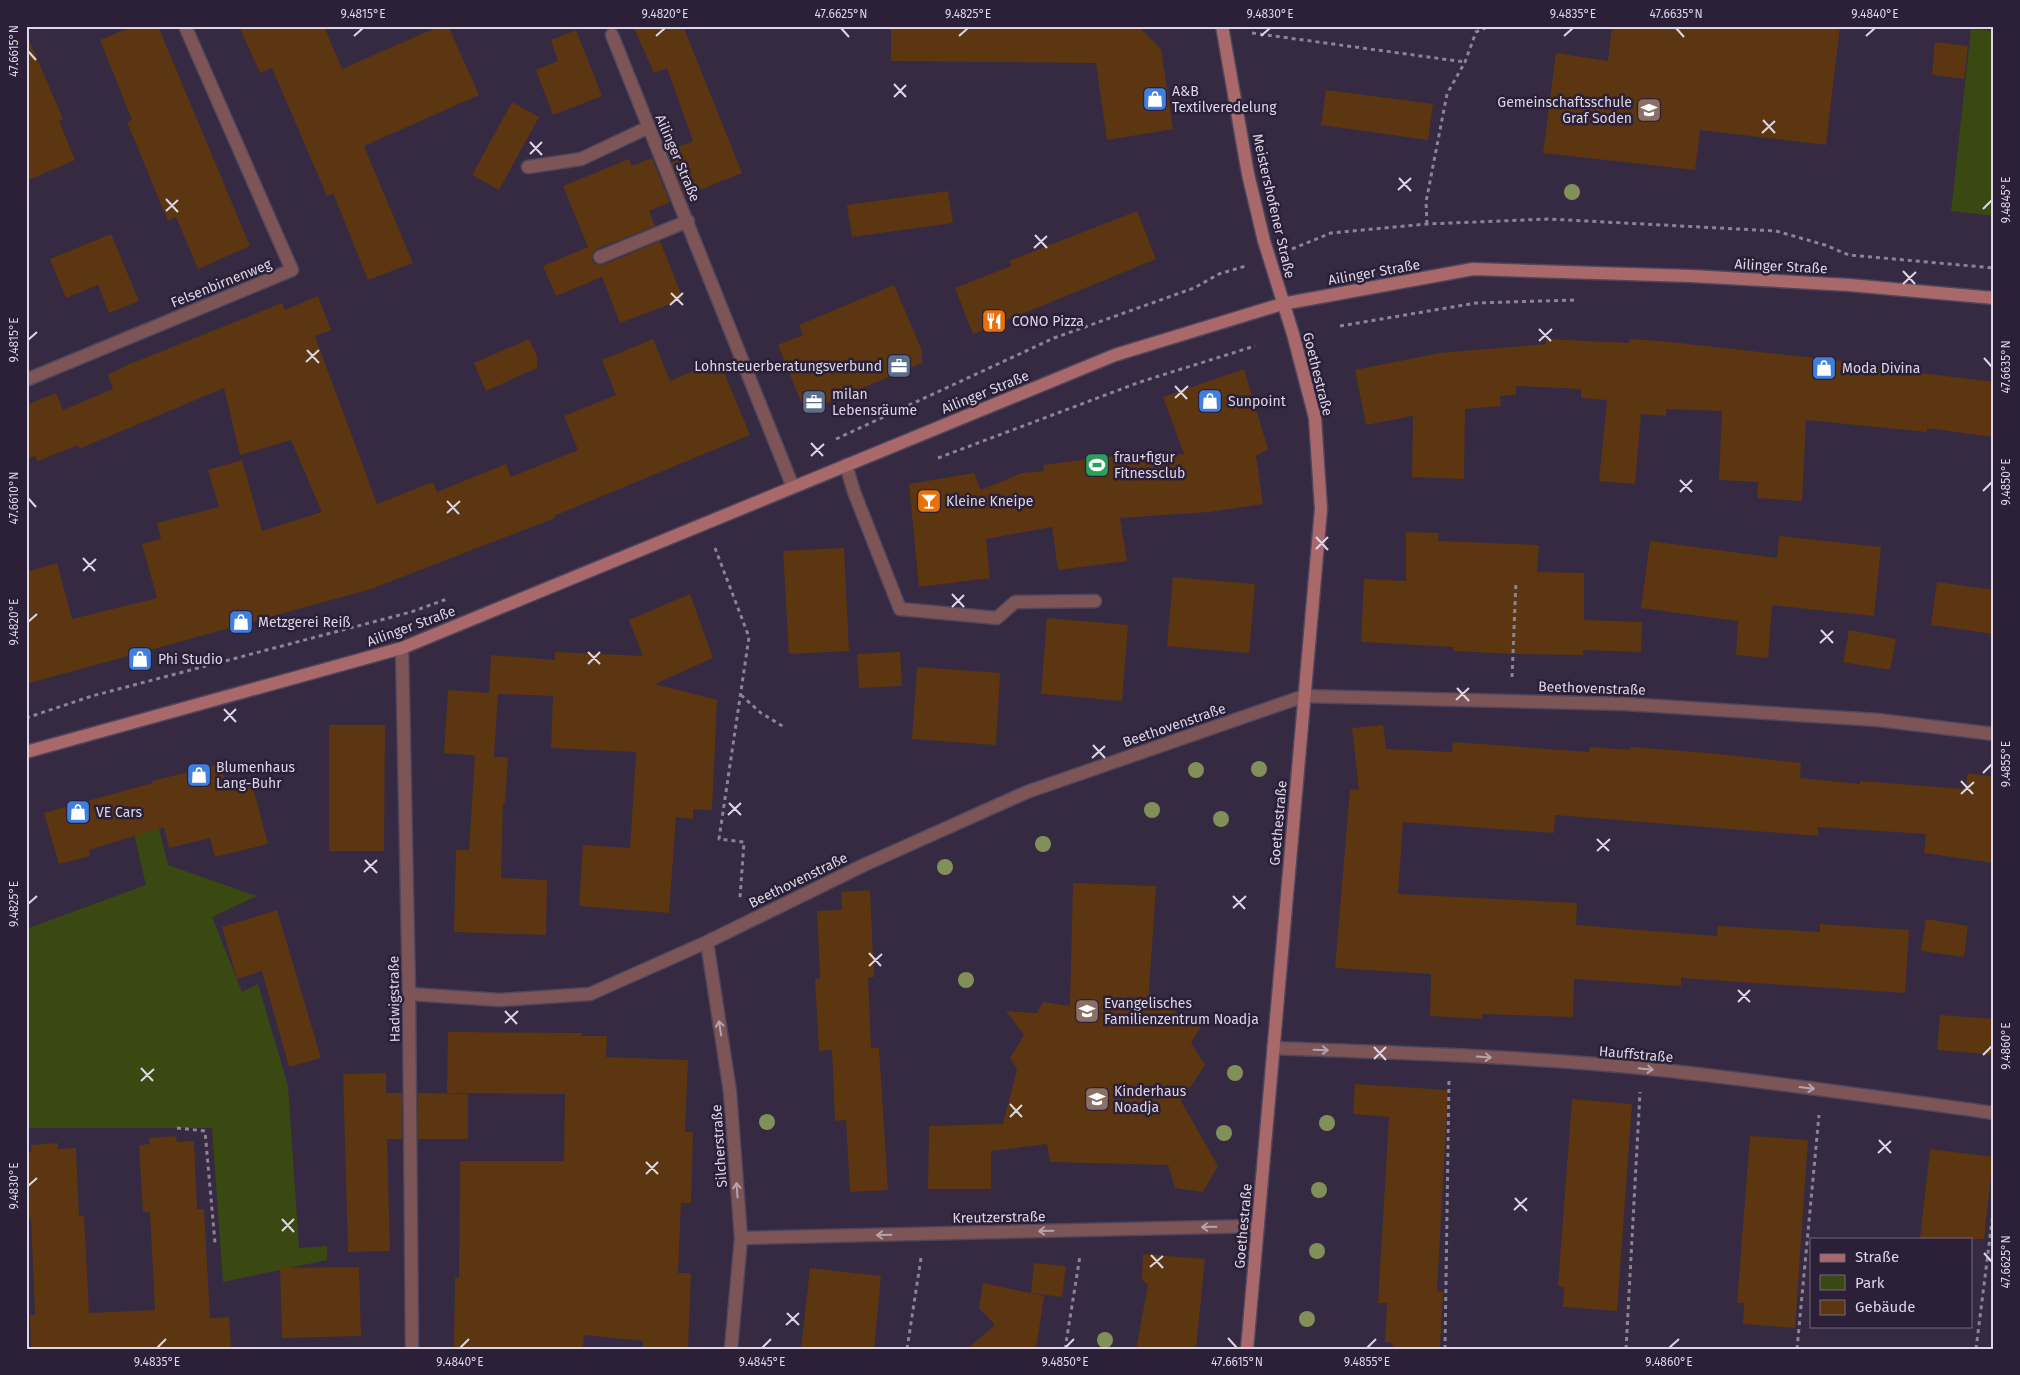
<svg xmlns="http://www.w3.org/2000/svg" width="2020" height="1375" viewBox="0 0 2020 1375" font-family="'Fira Sans',sans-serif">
<rect width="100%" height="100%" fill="#352a42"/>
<path fill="#394911" d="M1971,29L1994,31V216L1951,211Z
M150,792L168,865L257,896L212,917L242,992L258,984L288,1086L299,1248L327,1246V1260L223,1282L212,1128H26V929L146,885L126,800Z"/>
<path fill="#5b3610" d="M134,26H158L250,246L198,269L176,217L168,221L127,122L132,120L100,40Z
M239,26H324L342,69L440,26H448L479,95L364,146L413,263L368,280L333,193L327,196L272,68L260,73Z
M633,26H683L742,173L685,196L667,151L693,141L667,68L654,73Z
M891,26H1138L1161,49L1173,129L1107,140L1096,63L891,61Z
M1612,26H1840L1826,145L1700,130L1695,170L1543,153L1556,53L1608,61Z
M576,30L602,96L553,115L536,70L558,61L551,40Z
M26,33L63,119L59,121L75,160L26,181Z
M1935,42L1968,46L1964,79L1932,75Z
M1326,90L1433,104L1428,140L1321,125Z
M512,102L539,117L499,190L472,175Z
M652,158L670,202L649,211L655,226L597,249L593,252L592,260L595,264L603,265L660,241L683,299L620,323L602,277L556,296L543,266L588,247L563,186L629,159L632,166Z
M948,191L953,223L852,237L847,205Z
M1137,211L1156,259L973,334L955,288L1011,266L1009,261Z
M111,234L139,301L109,313L98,285L66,298L50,259Z
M894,285L922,351V363L805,412L778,345L803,335L799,325Z
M318,296L331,330L315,336L377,504L433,482L437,492L506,464L511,477L578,450L564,416L616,395L602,360L653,339L670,381L719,360L750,435L554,516L555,518L371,589L26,684V572L57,563L72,619L157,598L142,544L161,539L157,523L219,507L208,470L242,460L262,531L322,512L291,440L240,455L224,388L79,449L78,445L38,461L35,456L26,459V405L56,393L63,410L113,389L108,375L125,366L282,303L285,310Z
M529,339L537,356V368L486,391L474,363Z
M1546,339L1629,343V339L1661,341L1850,362L1849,364L1994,382V437L1927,428V432L1806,420L1802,501L1757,498L1758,482L1719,480L1722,411L1666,409V416L1641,414L1635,484L1599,481L1607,400L1581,398V389L1516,386V395L1500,396L1501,406L1465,409L1464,479L1412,477L1413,416L1366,425L1355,370L1440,353L1546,344Z
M1244,369L1268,449L1256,456L1263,504L1209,512L1120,518L1127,561L1058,570L1052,527L986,539L990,578L919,587L909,484L974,473L981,490L1022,473L1044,471L1043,465L1114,456L1116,462L1184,454L1163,397Z
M1406,532L1439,533L1438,541L1539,545L1537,572L1584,573V620L1642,622L1641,652L1583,650V655L1512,654L1454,651V647L1361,642L1364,579L1406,581Z
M1779,536L1881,547L1874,616L1772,605L1768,658L1736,655L1738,621L1641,608L1650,541L1777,558Z
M844,548L849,651L789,654L783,551Z
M1173,577L1255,584L1249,653L1167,646Z
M1937,582L1994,590V634L1931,625Z
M690,594L713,658L655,684L717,700L712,810L693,809V819L676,817L669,913L579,906L583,845L630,848L636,752L551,748L553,696L498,694L494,757L444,753L448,690L489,693L491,655L555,660V652L643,656L629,620Z
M1047,618L1128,625L1122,701L1041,694Z
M1849,630L1896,639L1890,670L1843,662Z
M900,652L902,686L859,688L857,654Z
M917,667L1000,673L996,745L912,739Z
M329,725H385L384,851H329Z
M1383,725L1386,749L1452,752L1453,742L1589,752L1590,747L1630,750L1631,747L1709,753L1801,763L1800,778L1860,784V781L1965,789L1968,773L1994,777V863L1924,853L1926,834L1818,827V836L1555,815L1554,833L1403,822L1398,894L1577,903L1576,925L1717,936L1718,926L1820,932V924L1909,930L1905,993L1681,978V986L1574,979L1573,1017L1482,1014V1019L1430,1016L1431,974L1335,968L1350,789L1359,790L1352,728Z
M475,755L508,757L505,803H503L501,878L547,880L546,935L454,932L456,850H469Z
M220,764L226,785L251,780L268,844L215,857L210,838L169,848L164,827L89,850L90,856L59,864L44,813L153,783L152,781Z
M1073,883L1156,886L1148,1006L1173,1007L1180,1019L1205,1020L1191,1043L1205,1065L1181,1101L1218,1166L1203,1192L1175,1188L1168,1165L1050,1162L1047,1144L991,1151V1189H928L929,1126L1003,1124L1017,1069L1010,1058L1024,1035L1006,1011L1037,1013L1043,1002L1070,1006Z
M870,890L874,977H868L871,1048H879L888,1190L850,1192L846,1120L835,1121L832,1050L819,1051L815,979H820L817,911L842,910L841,892Z
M277,910L321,1058L289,1067L262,971L237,979L222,927Z
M1926,919L1968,926L1964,957L1921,951Z
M1940,1015L1994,1019V1055L1937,1050Z
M448,1032L582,1033V1036H607L606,1057L688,1060L685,1132H693L691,1203H681L678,1273H691L688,1349H643V1341L584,1335L583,1349H454L455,1278H459L460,1161H564L565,1094L447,1093Z
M386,1073V1093H402V1139H387L390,1251L348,1252L343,1074Z
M1355,1084L1448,1090L1437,1291L1443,1292L1440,1349H1392L1393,1343L1385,1342L1387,1303H1378L1389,1117L1353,1114Z
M418,1093L468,1094V1139H418Z
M1572,1099L1632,1104L1617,1311L1563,1307L1564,1287L1558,1286Z
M176,1136L177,1142L194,1141L197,1209H204L210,1318L229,1317L231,1349H31L30,1315H35L31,1219H26V1152H31V1145L58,1143V1149L76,1148L79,1216H84L89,1313L155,1310L150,1212H143L139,1145L150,1144L149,1138Z
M1750,1136L1808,1140L1795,1328L1743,1324L1744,1303H1737Z
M1930,1149L1993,1157L1984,1239H1920Z
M1143,1254L1205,1259L1196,1349H1136L1148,1285L1142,1280Z
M1034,1263L1066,1266L1062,1297L1031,1293Z
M359,1267L361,1336L282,1338L280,1268Z
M810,1268L881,1276L874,1349H801Z
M983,1283L1044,1296L1036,1349H967L995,1325L979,1308Z"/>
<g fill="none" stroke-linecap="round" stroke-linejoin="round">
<defs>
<path id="lane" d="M612,35L793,487
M528,167L581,159L649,127
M600,257L688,221
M846,465L854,492L900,609L997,618L1015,602L1095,601"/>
<path id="street" d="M26,380L292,270L185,26
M402,648L409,994L412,1349
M707,942L730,1092L741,1238L731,1349
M409,994L500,1000L590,994L707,942L864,865L1027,792L1304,696L1625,704L1878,720L1994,734
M1273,1048C1396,1053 1519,1056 1642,1068C1760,1080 1877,1097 1994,1113
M741,1238L1258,1226"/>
<path id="secondary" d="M1222,26L1248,174L1264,241L1293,334L1315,418L1321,509L1247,1349
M26,752L402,648L1115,355L1282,304L1473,269L1691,276L1849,285L1994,298"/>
</defs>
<use href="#lane" stroke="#50465c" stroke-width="15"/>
<use href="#street" stroke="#50465c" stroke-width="15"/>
<use href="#secondary" stroke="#50465c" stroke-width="15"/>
<path stroke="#8b8396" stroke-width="3" stroke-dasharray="4 4" stroke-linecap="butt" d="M1252,33L1465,62
M1427,224L1426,202L1447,94L1465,62L1476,32L1490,26
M1292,249L1331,233L1427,224L1548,219L1776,231L1825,245L1849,255L1994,268
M1340,326L1476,303L1575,300
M836,439L1054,338L1194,288L1219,274L1246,266
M938,458L1140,382L1255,346
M715,548L749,637L719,839L744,842L740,898
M1512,677L1516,582
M741,695L761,713L784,727
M26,718L92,696L411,612L447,599
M177,1128L205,1131L215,1243
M907,1349L921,1258
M1065,1349L1080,1256
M1445,1349L1449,1079
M1626,1349L1640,1092
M1797,1349L1819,1115
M1976,1349L1994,1205"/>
<use href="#lane" stroke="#7e5556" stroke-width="12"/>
<use href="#street" stroke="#7e5556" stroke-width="12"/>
<use href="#secondary" stroke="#a9696b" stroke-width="12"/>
</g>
<g fill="#819059">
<circle cx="1572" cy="192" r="8"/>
<circle cx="1259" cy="769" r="8"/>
<circle cx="1196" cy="770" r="8"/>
<circle cx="1152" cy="810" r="8"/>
<circle cx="1221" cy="819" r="8"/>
<circle cx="1043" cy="844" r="8"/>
<circle cx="945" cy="867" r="8"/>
<circle cx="966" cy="980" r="8"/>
<circle cx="1235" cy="1073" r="8"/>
<circle cx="767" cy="1122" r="8"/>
<circle cx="1327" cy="1123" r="8"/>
<circle cx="1224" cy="1133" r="8"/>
<circle cx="1319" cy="1190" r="8"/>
<circle cx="1317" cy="1251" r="8"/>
<circle cx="1307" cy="1319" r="8"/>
<circle cx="1105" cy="1340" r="8"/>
</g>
<defs><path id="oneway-shaft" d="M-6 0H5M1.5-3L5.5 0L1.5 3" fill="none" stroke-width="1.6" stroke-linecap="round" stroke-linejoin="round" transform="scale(1.25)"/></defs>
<g stroke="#b6a2ac">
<use href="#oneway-shaft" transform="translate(720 1028) rotate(-99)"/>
<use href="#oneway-shaft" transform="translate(1321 1050) rotate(2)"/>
<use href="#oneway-shaft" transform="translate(1484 1057) rotate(4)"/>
<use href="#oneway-shaft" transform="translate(1646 1069) rotate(6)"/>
<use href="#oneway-shaft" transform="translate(1807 1088) rotate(7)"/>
<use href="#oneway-shaft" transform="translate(737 1190) rotate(-94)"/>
<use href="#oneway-shaft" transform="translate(1209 1227) rotate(179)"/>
<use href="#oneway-shaft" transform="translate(1046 1231) rotate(179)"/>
<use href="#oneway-shaft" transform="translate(884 1235) rotate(179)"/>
</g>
<path fill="none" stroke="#dcd6e5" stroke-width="2" d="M841,28L849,37M1676,28L1684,37M354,36L363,28M656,36L665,28M959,36L968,28M1261,36L1270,28M1564,36L1573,28M1866,36L1875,28M28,51L36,60M894,84L906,97M894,97L906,85M1763,120L1775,133M1762,133L1775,121M530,142L542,155M530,154L542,142M1399,178L1411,191M1398,190L1411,178M166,199L178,212M1983,209L1992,200M166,211L178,200M1035,235L1047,248M1034,248L1047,236M1903,271L1915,284M1903,284L1916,272M671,293L683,305M670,305L683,293M1539,329L1551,341M28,340L37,332M1539,341L1552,329M307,350L319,363M1984,358L1992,367M306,362L319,350M1175,386L1187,399M1175,398L1188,386M811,443L823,456M811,456L824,444M1680,480L1692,492M1983,491L1992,482M1680,492L1692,480M28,498L36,507M447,501L459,514M447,513L460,501M1316,537L1328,550M1316,549L1328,537M83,558L95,571M83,571L96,559M952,594L964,607M952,607L964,595M28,622L37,614M1821,630L1833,643M1820,643L1833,631M588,652L600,664M588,664L600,652M1457,688L1469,701M1456,700L1469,688M224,709L236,722M224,721L236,709M1093,745L1105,758M1092,758L1105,746M1983,773L1992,764M1961,781L1973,794M1961,794L1974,782M729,803L741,815M728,815L741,803M1597,839L1609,851M1597,851L1610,839M365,860L377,873M364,872L377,860M1233,896L1245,909M28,904L37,896M1233,908L1246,896M869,953L881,966M869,966L882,954M1738,990L1750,1002M1738,1002L1750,990M505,1011L517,1024M505,1023L518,1011M1374,1047L1386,1060M1983,1055L1992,1046M1374,1059L1386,1047M141,1068L153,1081M141,1081L154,1069M1010,1104L1022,1117M1010,1117L1022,1105M1879,1140L1891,1153M1878,1153L1891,1141M646,1162L658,1174M646,1174L658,1162M28,1186L37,1178M1515,1198L1527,1211M1514,1210L1527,1198M282,1219L294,1232M282,1231L294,1219M1984,1253L1992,1262M1151,1255L1163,1268M1150,1267L1163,1256M787,1313L799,1325M786,1325L799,1313M1228,1338L1237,1348M157,1348L166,1339M460,1348L469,1339M762,1348L771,1339M1065,1348L1074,1339M1367,1348L1376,1339M1669,1348L1679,1339"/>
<defs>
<symbol id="shop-square" viewBox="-11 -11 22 22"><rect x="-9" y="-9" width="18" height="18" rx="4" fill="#3f7fe0" stroke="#2b2037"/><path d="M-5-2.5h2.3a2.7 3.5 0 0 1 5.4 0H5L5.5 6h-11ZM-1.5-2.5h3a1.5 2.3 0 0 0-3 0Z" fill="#fff"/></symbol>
<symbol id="school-square" viewBox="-11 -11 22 22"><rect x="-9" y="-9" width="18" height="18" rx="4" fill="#8d6e63" stroke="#2b2037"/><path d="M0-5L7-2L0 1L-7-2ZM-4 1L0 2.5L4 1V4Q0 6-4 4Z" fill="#fff"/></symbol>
<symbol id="restaurant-square" viewBox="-11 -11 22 22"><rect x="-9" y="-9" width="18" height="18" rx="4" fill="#e8710a" stroke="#2b2037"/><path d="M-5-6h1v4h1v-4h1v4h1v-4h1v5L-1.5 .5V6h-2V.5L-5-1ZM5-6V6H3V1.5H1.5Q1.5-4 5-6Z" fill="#fff"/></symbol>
<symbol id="office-square" viewBox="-11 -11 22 22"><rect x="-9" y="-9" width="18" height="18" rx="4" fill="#5c6f8a" stroke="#2b2037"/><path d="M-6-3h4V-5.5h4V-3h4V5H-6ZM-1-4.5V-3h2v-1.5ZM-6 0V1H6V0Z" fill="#fff"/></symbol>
<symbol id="stadium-square" viewBox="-11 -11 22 22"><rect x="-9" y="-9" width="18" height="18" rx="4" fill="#2e9e5b" stroke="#2b2037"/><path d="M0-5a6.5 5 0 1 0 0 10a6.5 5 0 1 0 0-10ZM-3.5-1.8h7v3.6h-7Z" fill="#fff"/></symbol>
<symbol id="bar-square" viewBox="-11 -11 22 22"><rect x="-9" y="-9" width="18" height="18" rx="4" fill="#e8710a" stroke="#2b2037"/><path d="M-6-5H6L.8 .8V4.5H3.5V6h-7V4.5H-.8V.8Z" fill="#fff"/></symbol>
</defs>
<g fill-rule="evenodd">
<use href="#shop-square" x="1141" y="85" width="28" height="28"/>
<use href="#school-square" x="1635" y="96" width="28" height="28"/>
<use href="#restaurant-square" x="980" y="307" width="28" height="28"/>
<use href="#office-square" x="885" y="352" width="28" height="28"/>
<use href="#shop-square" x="1810" y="354" width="28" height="28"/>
<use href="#shop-square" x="1196" y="387" width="28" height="28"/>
<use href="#office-square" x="800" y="388" width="28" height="28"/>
<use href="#stadium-square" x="1083" y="451" width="28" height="28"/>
<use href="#bar-square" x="915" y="487" width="28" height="28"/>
<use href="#shop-square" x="227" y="608" width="28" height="28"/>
<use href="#shop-square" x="126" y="645" width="28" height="28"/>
<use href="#shop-square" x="185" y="761" width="28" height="28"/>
<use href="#shop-square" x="64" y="798" width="28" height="28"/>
<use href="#school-square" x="1073" y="997" width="28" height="28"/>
<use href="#school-square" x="1083" y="1085" width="28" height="28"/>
</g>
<g text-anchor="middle" stroke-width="5" stroke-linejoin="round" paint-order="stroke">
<g font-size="14" fill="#dcd6e5" stroke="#2b2037" text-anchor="start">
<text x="1172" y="96">A&amp;B<tspan x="1172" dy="16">Textilveredelung</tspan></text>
<text x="1632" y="107" text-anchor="end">Gemeinschaftsschule<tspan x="1632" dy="16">Graf Soden</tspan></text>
<text x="1012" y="326">CONO Pizza</text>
<text x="882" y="371" text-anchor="end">Lohnsteuerberatungsverbund</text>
<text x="1842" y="373">Moda Divina</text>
<text x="832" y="399">milan<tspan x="832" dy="16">Lebensräume</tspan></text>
<text x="1228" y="406">Sunpoint</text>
<text x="1114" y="462">frau+figur<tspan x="1114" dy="16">Fitnessclub</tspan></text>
<text x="946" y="506">Kleine Kneipe</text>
<text x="258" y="627">Metzgerei Reiß</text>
<text x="158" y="664">Phi Studio</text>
<text x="216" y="772">Blumenhaus<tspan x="216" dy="16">Lang-Buhr</tspan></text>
<text x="96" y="817">VE Cars</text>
<text x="1104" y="1008">Evangelisches<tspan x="1104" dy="16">Familienzentrum Noadja</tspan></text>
<text x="1114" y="1096">Kinderhaus<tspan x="1114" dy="16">Noadja</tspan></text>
</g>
<g font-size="14" fill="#dcd6e5" stroke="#2b2037">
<text transform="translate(678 158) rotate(67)" y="5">Ailinger Straße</text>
<text transform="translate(1274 206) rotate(77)" y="5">Meistershofener Straße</text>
<text transform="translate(1781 266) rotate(3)" y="5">Ailinger Straße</text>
<text transform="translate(1374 272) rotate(-10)" y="5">Ailinger Straße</text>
<text transform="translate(221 283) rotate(-22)" y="5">Felsenbirnenweg</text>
<text transform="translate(1318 374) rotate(76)" y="5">Goethestraße</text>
<text transform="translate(985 392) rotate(-22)" y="5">Ailinger Straße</text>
<text transform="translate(411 626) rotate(-20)" y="5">Ailinger Straße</text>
<text transform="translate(1592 688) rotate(2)" y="5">Beethovenstraße</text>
<text transform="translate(1174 725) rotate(-19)" y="5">Beethovenstraße</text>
<text transform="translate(1278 823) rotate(-85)" y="5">Goethestraße</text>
<text transform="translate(798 880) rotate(-26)" y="5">Beethovenstraße</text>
<text transform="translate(394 999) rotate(-91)" y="5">Hadwigstraße</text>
<text transform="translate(1636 1054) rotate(5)" y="5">Hauffstraße</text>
<text transform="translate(719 1146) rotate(-94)" y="5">Silcherstraße</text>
<text transform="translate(999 1217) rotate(-1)" y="5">Kreutzerstraße</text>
<text transform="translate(1243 1226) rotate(-85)" y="5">Goethestraße</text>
</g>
</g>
<rect width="2020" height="1375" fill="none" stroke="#2b2037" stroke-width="55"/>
<rect x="1810" y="1238" width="162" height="90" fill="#2b2037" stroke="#72697d"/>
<rect x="1820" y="1254" width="25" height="8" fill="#a9696b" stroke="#72697d"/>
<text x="1855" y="1262" font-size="15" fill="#dcd6e5">Straße</text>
<rect x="1820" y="1275" width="25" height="15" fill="#394911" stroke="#72697d"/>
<text x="1855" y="1288" font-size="15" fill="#dcd6e5">Park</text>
<rect x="1820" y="1300" width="25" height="15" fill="#5b3610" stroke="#72697d"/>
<text x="1855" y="1312" font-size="15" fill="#dcd6e5">Gebäude</text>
<rect x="28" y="28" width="1964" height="1320" fill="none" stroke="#dcd6e5" stroke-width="2"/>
<g font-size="12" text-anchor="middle" fill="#dcd6e5">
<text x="363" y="18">9.4815°E</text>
<text x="665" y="18">9.4820°E</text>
<text x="841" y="18">47.6625°N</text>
<text x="968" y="18">9.4825°E</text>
<text x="1270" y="18">9.4830°E</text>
<text x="1573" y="18">9.4835°E</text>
<text x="1676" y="18">47.6635°N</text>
<text x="1875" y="18">9.4840°E</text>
<text transform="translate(14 51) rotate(-90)" y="4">47.6615°N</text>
<text transform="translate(2006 200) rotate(-90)" y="4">9.4845°E</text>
<text transform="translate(14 340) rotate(-90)" y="4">9.4815°E</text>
<text transform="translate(2006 367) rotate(-90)" y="4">47.6635°N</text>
<text transform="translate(2006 482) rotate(-90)" y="4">9.4850°E</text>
<text transform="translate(14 498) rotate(-90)" y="4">47.6610°N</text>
<text transform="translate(14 622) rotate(-90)" y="4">9.4820°E</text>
<text transform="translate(2006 764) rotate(-90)" y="4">9.4855°E</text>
<text transform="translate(14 904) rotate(-90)" y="4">9.4825°E</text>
<text transform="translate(2006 1046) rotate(-90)" y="4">9.4860°E</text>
<text transform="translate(14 1186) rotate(-90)" y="4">9.4830°E</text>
<text transform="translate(2006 1262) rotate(-90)" y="4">47.6625°N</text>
<text x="157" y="1366">9.4835°E</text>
<text x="460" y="1366">9.4840°E</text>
<text x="762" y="1366">9.4845°E</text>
<text x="1065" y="1366">9.4850°E</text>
<text x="1237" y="1366">47.6615°N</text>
<text x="1367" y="1366">9.4855°E</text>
<text x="1669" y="1366">9.4860°E</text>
</g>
</svg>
